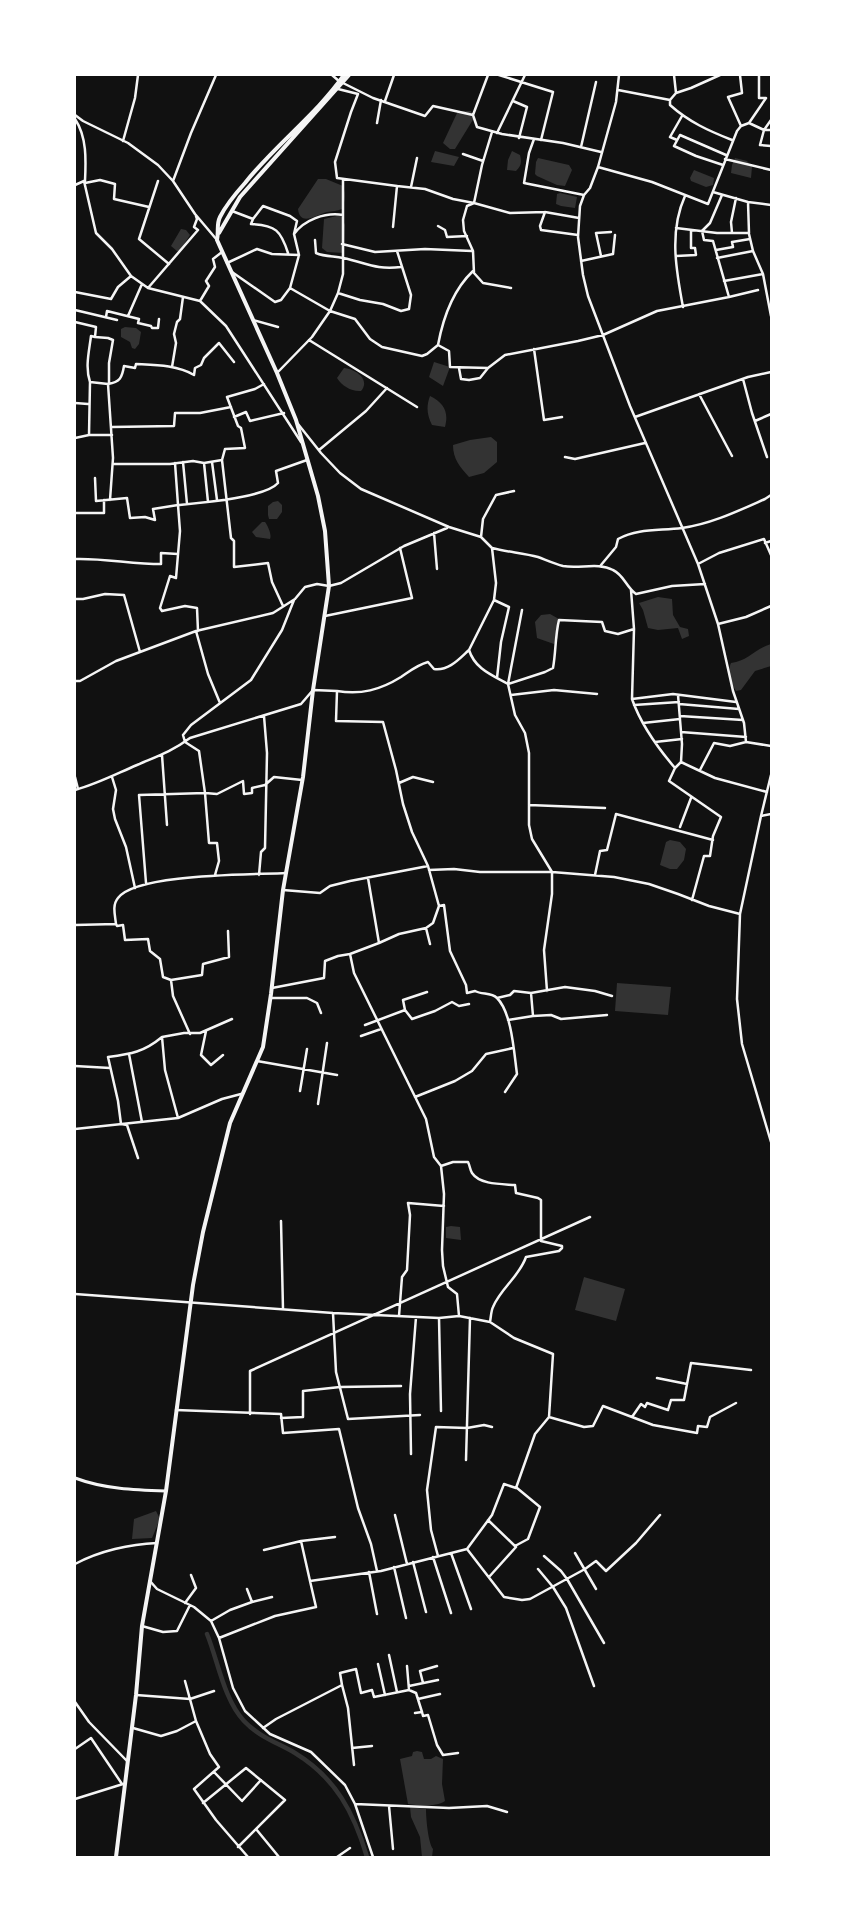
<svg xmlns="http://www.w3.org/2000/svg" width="846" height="1932" viewBox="0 0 846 1932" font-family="Inter,sans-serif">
<rect width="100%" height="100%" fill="#111"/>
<path fill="#333" d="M458,111H471L474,118L455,149H450L443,143Z
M435,151L459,157L454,166L431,162Z
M512,151L520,155C522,163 521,166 516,171L507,170L508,160Z
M538,158L569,165L572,170L565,186L557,185L537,176L535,174L536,162Z
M735,158L747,161L752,167L751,178L731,173L732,165Z
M694,170L714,178L713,185L706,187L691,181L690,178Z
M318,179H326L343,186C346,194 345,201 342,209C337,211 332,211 327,212C316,215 300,227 298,209Z
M560,193L577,197L575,208L561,206L556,204L557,194Z
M341,215L345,225L344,253L327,252L322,248L324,219Z
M181,229L186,230L190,235L179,252L177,251L171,246Z
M125,327L136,328L141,332L139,344L135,349L132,348L130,342L121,337V329Z
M434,362L450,367L443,386L429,377Z
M344,368C355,369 371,379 361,391C352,392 342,386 337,378Z
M430,396C444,403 449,412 445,427L432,425C427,415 426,407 430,396Z
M491,437L497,442V462L484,473L469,477C460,467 453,459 453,445L470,440Z
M278,501L282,505V512L277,519H269L268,515V506L273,502Z
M262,522H265C268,526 272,535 270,539L256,537L252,532Z
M658,597L672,599L673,615L680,627L688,629L689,636L682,639L678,628L658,630L648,628L643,610L639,603Z
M550,614L559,619L558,638L554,644L537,638L535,622L541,615Z
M771,644V666L755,671L741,690L736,691C731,683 727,671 731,663C748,661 754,649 771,644Z
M670,840L680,842L686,849L684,860L677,869H670L660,865L666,842Z
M617,983L671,987L668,1015L615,1011Z
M451,1226L460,1227L461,1240L446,1238V1227Z
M584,1277L625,1289L616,1321L575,1310Z
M156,1511L160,1519L152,1538L132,1539L134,1519Z
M417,1751L422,1752L424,1759H431L436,1756L443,1759L442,1784L445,1801C436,1807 419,1806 408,1804L400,1759L412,1756L413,1752Z
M410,1807L426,1809C426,1818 428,1842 433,1849L432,1857H422L420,1837L411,1817Z"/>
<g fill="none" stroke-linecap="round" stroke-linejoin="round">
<path stroke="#333" stroke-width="4.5" d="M207,1634C218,1661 224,1700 244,1721C259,1737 278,1743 295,1753C336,1778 354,1813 367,1857"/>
<path stroke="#f5f5f5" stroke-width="2.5" d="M332,75L340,82
M488,75L473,115L477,127L502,134L563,143L601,152
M499,75L553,92L541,140
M619,75L616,102L598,167L590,188L584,195L580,206L578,237L583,275L588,296L630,406L698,564L718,624L733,691L744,723L746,742L771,746
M674,75L676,93L691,88L720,75
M740,75L742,93L728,97L741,126
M343,83L373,98L425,116L433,106L473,115
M338,89L358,94L351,112L335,162L337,178L397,186L393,227
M618,90L670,100
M676,93L670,100V105C689,122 709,131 732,140
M385,101L394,75
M513,101L527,107L519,138
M75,115L83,121L128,143L158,165L173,181L195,214L217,240
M75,119C87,137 86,160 85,181
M377,123L381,100
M749,123L766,98H759V75
M771,130H764L760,145L771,146
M492,132L482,165L474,203L510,213L545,212L579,218
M497,133L525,75
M534,139L529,153L524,183L584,195
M677,140L670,137L682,116
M123,141L135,98L138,75
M581,147L596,82
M463,154L483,161
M725,159L771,170
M723,165L696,156L674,146L680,135L726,155
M598,167L652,182L708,204L737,131L741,126L749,123L764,130L771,120
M158,181L139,239L169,264
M173,181L191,133L216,75
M85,183L100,180L115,184L114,199L149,207
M75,185L84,181L96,233L112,249L131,276L148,288L200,301L226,326L301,442
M397,186L425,189L453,199L474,203L467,206L463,220L464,231L473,251L474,273L483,283L511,288
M411,187L417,158
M713,192L748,202L771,205
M232,211L253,219L263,206L290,216L297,221L294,234
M545,212L540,226L541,230L578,235
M253,219L251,224C276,225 281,231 288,253
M438,226L445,230L447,237L467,236
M676,228L717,233H749L748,202
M732,233L731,222L736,198
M315,240L316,253C325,257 334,256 343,258C367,263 375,270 401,267
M342,244L375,252L425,249L472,251
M716,250L733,247L732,242L750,239
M299,255L294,234C304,220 325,212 343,215
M601,256L596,233L611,232
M676,256L696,255L695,248H691V230
M717,258L753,251L749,234
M581,261L613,254L615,235
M227,263L257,249L272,254L299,255L290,288L330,311L355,319L370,339L382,347L422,356L427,354L438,345C443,318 453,290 473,271
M232,272L275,302L281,300L290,288
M763,274L771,316
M724,281L763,274L753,251
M148,288L198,230L194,227L197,219L196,216
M75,292L111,299L118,287L131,276
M338,293L360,300L383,304L401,311L409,309L411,295L397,251
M729,297L758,290
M200,301L209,286L206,281L215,267L213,259L222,252
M683,307C676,270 669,231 685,196
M75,310L117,320
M128,316L142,284
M106,317L107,311L139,319L138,323L151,326L152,328H158L159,319
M253,320L278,327
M75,322L96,327L95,337L91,336C89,352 85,367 90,382L108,384L113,458L110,500
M95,337L108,338L113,340L109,363V384
M309,340L417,407
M438,345L449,351L450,367L488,368L505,355L578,341L603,335L657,311L729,297L713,241L704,240L702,231L710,223L722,195
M534,349L544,420L562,417
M172,367L176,343L174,334L177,322L180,319L183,297
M459,368L461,379L469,380L480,378L488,368
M277,373L312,337L330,311L338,293L343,274V179
M743,379L752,413L767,457
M108,384C120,382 122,378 124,366L135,368L136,364C155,365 177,365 194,375L195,368L201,365L204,358L219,343L234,362
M699,394L732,456
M75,403L88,404
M234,417L246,412L250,421L284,413
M635,417L748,377L771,372
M755,421L771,414
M298,424L321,453L340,473L361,489L449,527L481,537L492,548L496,583L494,600L469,650C475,669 492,675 508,684L515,715L525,733L529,753V825L532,839L552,872V894L544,950L547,991
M112,427L174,426L175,413H200L231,407
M89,435L90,382
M75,438L89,435H112
M319,450L366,411L387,388
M565,457L575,459L645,443
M222,460L225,449L245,448L241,428L238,426L227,397L255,389L264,384
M183,462L187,504
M212,462L217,500
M204,463L208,502
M113,464H170L193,461L204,463L222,460L231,538L234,541V567L268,563L272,582L283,606
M95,478L96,501L127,498L130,518L145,517L155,520L153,509L178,505L175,463
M75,513H104V500
M434,533L437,569
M481,537L483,519L496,495L514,491
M765,543L771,541
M492,548C507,552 523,553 538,557C546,560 555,564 563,566C580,569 598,562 613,570C624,575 626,587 636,594L672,586L705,584
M75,559C103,558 132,564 161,564V553L178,554
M698,564L719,553L764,539L771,555
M601,565L616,547L618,539C638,528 660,531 682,528C711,524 738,511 765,499L771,495
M631,590L634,629L632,699L673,694L736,702
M75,599H83L105,594L124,595L140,652
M294,600L282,630L251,680L191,725L183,735L185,742L199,751L205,793L217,794L243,781L244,794L252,793V788L265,785L274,777L302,780
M494,600L509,607L501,642L497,678
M522,610L508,684L545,672L553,668C556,652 555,636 559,620L602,622L605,631L618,634L634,629
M325,616L412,598L400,548
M718,624L746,617L771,606
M196,631L208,674L220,703
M198,631L197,608L185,606L162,611L160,608L170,576L176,578L180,531L178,505C200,503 265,498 278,483L276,471L307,460
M75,681H80L116,661L196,631L273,613L295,599L305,587L317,584L329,586L341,583L404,546L447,528
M337,691C361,695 380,690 401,677C410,671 417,665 428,662L434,669C449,671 459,659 469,650
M511,695L554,690L597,694
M678,695L682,744L681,762
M632,699C641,725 657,747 675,768L669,781L721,817L713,836L710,856H704L692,900
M679,704L739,709
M634,705L679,702
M680,716L743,720
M643,723L680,719
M681,732L746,737
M655,742L682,739
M162,755L167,825
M675,768L681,762L715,778L767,792
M700,770L714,743L730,746L746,742
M75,777L78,789
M112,777L116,790L113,809L115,819L126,847L135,888
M399,783L413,777L433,782
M75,790C97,784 116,774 137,765C158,756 171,752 190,738L301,704L313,690L337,691L336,721L383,722L396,770L403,804L412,832L428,866L439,906
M529,805L605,808
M771,814L761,816L740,914L737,999L742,1044L771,1142
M761,816L771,775
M680,827L691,798
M429,870L454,869L480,872H552L614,877L649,884L678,894L709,906L740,914
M259,875L261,852L265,848L267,753L264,716
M595,875L600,851L607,850L616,814L713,840
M368,878L379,943L350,954L354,973L426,1119L434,1157L441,1166L444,1194L442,1250L443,1266L448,1287L457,1294L459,1316
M146,883L139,795L205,793L209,843H217L219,861L215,875
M283,890L320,893L330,886L350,881L428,866
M116,924L117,926L123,925L125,940L148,939L150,951L160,959L163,977L171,980L173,996L190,1034
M75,925L116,924C115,915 112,905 118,898C136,873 254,875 286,873
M426,928L430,944
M379,943L399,934L426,928L433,923L439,906L444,905L450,951L466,985L467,993L475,991C482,995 491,992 497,998C512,1013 514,1053 517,1074L505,1092
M171,980L202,975L203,964L229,957L228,931
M272,988L324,978L325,961L338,956L350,954
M427,992L403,1000L405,1010L412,1019L435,1011L452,1002L459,1006L469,1004
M531,993L533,1016
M271,998H307L317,1003L321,1013
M497,998L510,995L514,991L531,993L565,987L595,991L612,996
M508,1020L533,1016L551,1015L561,1019L607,1015
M365,1025L405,1010
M206,1031L201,1055L211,1065L223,1055
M361,1036L381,1029
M129,1054L142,1122
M257,1061L337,1075
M75,1066L110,1068
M300,1091L307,1049
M415,1097L455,1081L472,1071L486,1054L513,1048
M318,1104L327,1043
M178,1118L165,1070L162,1037L184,1033H200L232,1019
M75,1129L178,1118L222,1099L241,1094
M138,1158L127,1125L121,1124L118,1101L108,1057C131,1054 144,1052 162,1037
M441,1166L453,1162H468C470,1166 470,1170 472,1173C480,1185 502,1184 515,1185L516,1193L538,1198L541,1200V1241L562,1246V1248L559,1251L526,1257C519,1277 501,1288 493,1307C491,1311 491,1317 490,1322
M281,1221L283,1309
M75,1294L333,1313L439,1318L459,1316L490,1322L514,1338L553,1354L549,1417L584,1427L593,1426L603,1406L653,1425L697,1433L698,1426L707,1427L710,1417L736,1403
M333,1313L336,1372L348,1419L420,1415
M399,1316L402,1277L407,1270L410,1215L408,1203L444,1206
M439,1318L441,1411
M657,1378L687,1384
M176,1410L281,1414L283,1433L339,1429L358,1508L371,1544L377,1571
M250,1414V1371L590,1217
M632,1417L641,1404L645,1407L647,1403L668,1410L671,1400H684L691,1363L751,1370
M281,1418L303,1417V1391L340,1387L401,1386
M411,1454L410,1394L416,1317
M466,1460L470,1318
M395,1515L407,1564
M488,1520L516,1547L489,1577
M515,1546L528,1539L540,1507L517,1488
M467,1549L492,1515L504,1484L516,1488L535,1434L549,1417
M264,1550L301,1541
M451,1553L471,1609
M575,1553L596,1589
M438,1556L431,1530L427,1490L436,1427L467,1428L484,1425L492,1427
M544,1556L561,1571L567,1579L604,1643
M433,1557L451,1613
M413,1562L426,1612
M75,1564C99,1551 130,1544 157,1543
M394,1567L406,1618
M538,1569L553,1587L566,1608L594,1686
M369,1572L377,1614
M150,1581L157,1589L194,1607L211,1621L219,1638L233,1688L245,1711L270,1734L311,1752L345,1785L355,1804L373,1857
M310,1581L301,1541L335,1537
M252,1602L272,1597
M185,1603L196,1588L191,1575
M211,1621L230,1610L252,1602L247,1589
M142,1626L163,1632L177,1631L190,1605
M219,1638L275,1616L316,1607L310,1581L381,1571L467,1549L504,1597L522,1600L530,1599L585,1569L596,1561L606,1571L636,1543L660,1515
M389,1655L397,1692
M378,1664L385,1695
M423,1683L420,1671L437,1666
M342,1685L340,1673L356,1669L361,1693L372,1690L374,1697L409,1690L407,1666
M409,1686L438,1680
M409,1690L416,1693L422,1712L415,1713
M136,1695L190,1699L214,1691
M418,1699L440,1694
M75,1702L89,1722L127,1761
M422,1712L423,1716L428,1715L437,1745L443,1755L458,1753
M196,1721L210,1754L219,1767L194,1789L216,1820L248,1857
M133,1728L161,1736L177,1731L196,1721L185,1681
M263,1728L276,1719L342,1685L348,1708L354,1765
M352,1748L372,1746
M75,1749L91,1738L122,1784
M214,1772L242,1801L261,1780
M75,1799L123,1784
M203,1803L246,1768L285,1800L238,1847
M355,1804L449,1808L487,1806L507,1812
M389,1806L393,1849
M256,1829L279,1857
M337,1857L350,1848"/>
<path stroke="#f5f5f5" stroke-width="3" d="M75,1478C104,1489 135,1490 166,1491"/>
<path stroke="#f5f5f5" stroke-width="4" d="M219,233L240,197L349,75
M116,1857L136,1695L142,1626L166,1491L193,1285L203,1232L230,1123L263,1047L271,994L283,890L303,777L313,690L329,586L325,531L318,496L296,420L277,373L217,240C219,232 216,225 220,217C226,205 236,193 245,183C275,145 317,114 344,75"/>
</g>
<rect width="846" height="1932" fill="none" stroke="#ffffff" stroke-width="152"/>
</svg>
